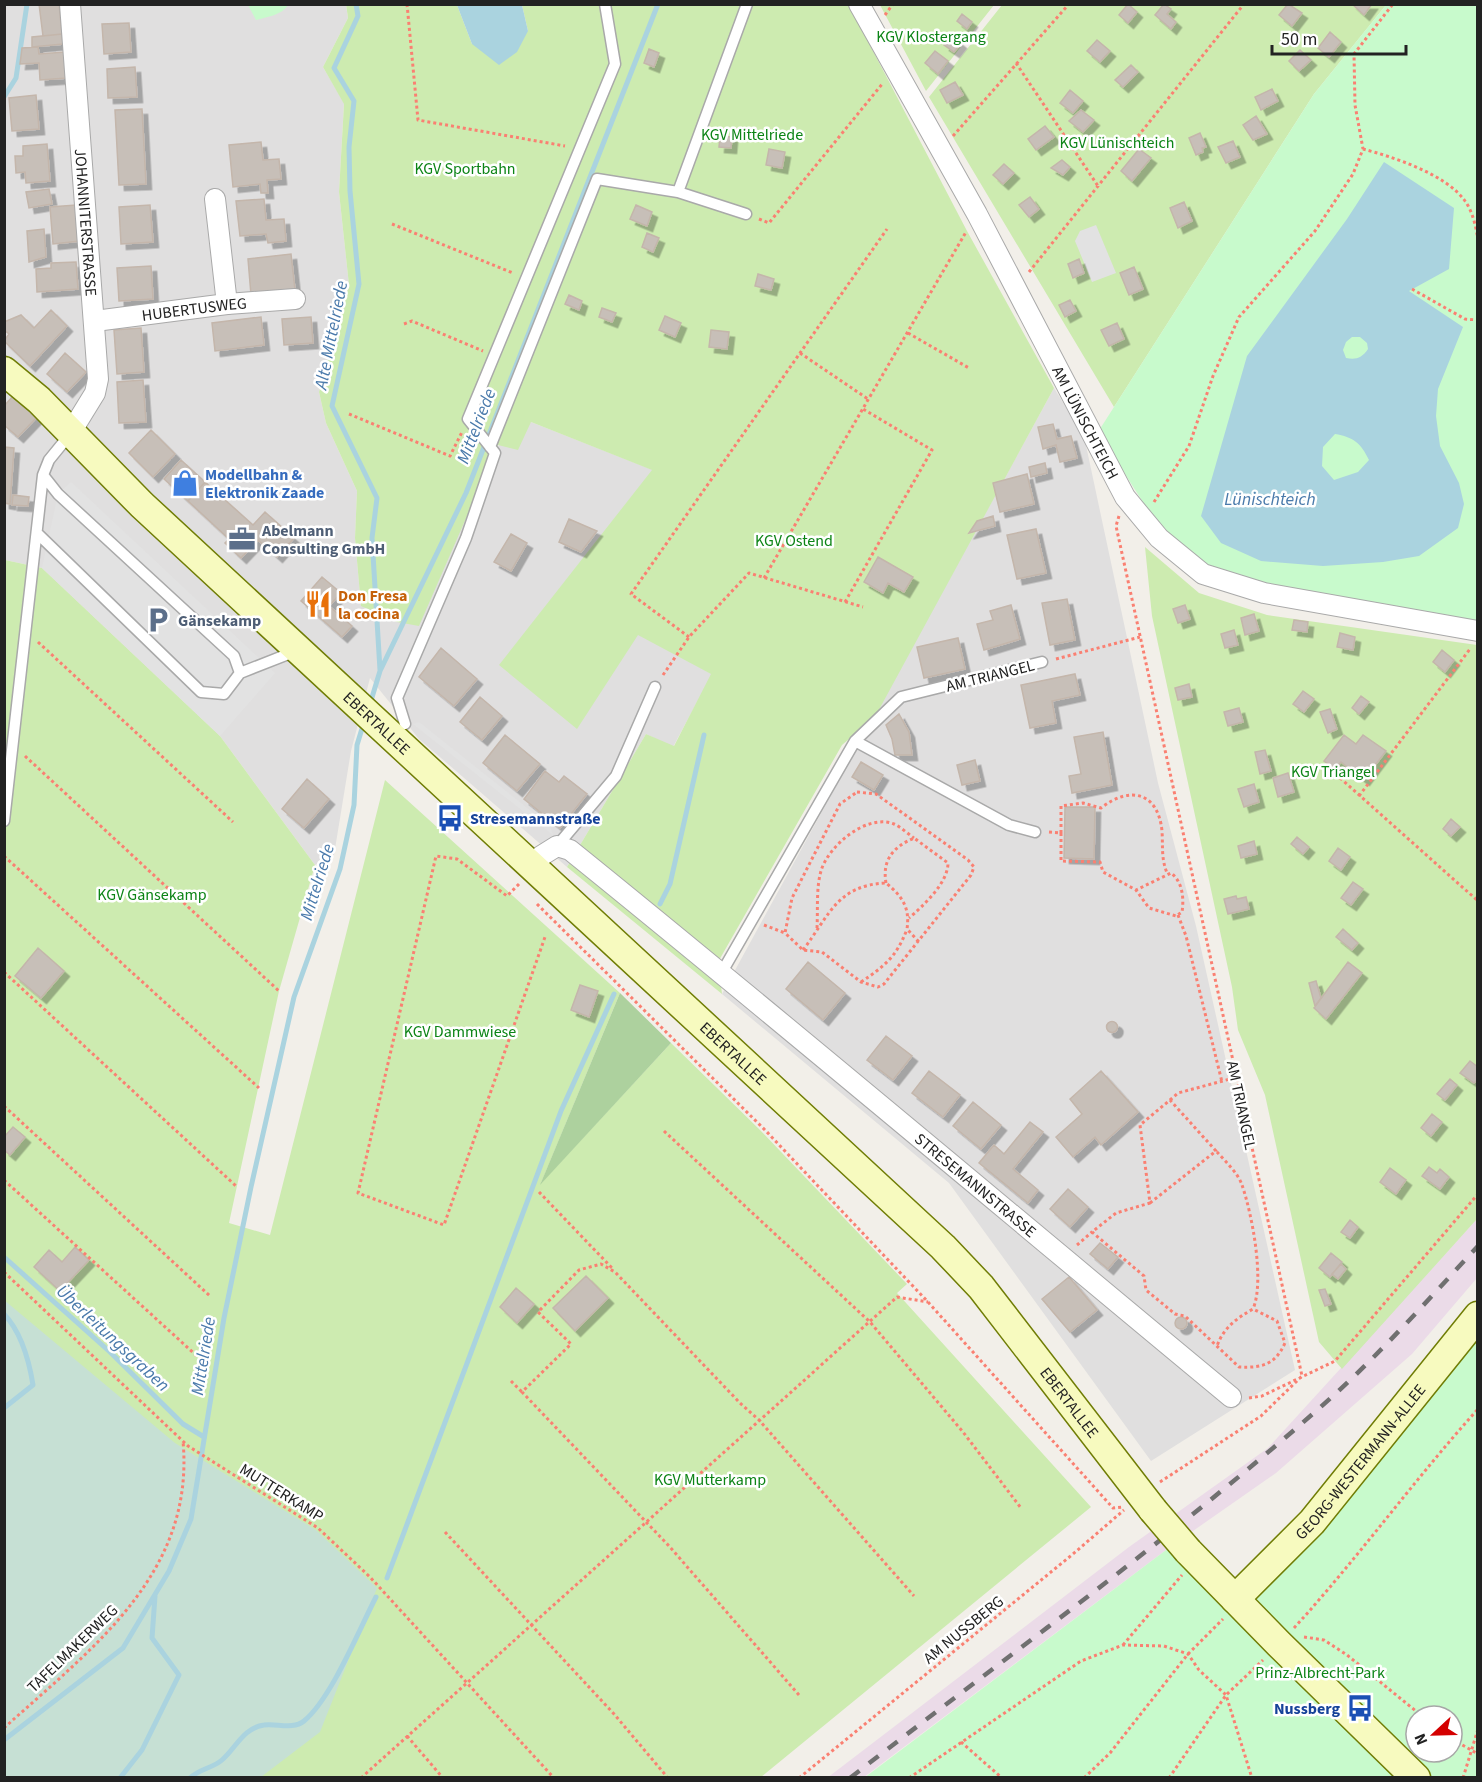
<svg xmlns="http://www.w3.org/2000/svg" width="1482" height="1782" viewBox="0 0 1482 1782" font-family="'Source Sans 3',sans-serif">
<defs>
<filter id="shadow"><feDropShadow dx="5.5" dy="5.5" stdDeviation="0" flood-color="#0004"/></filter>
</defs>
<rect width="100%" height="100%" fill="#f2efe9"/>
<path fill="#e0dfdf" d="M5,5H346L348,18L323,67L344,103L339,192L349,285L319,392L326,423L357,491L355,538L361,606L499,445L531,422L653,470L500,665L638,634L712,674L673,747L646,734L567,867L419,739L370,678L351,751L334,855L315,865L220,736L42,568L5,560Z
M1054,388L1084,436L1158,783L1196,926L1295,1370L1151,1461L949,1183L722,994Z"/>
<path fill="#ebdbe8" d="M1477,1219V1278L1412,1354L1276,1473L1170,1547L864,1777L827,1778L1129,1547L1268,1448Z"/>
<path fill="#cdebb0" d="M346,4L457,5L472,44L528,31L522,5H849L967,231L1054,388L875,717L842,745L718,962L722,994L567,867L646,734L674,746L711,674L638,635L577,729L499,665L652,470L531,422L518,450L498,445L419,626L397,622L361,606L355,538L357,491L326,423L319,392L349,285L339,192L344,104L323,67L348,18Z
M880,5H994L926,91Z
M1002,5H1386L1314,94L1114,407L929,97Z
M1145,547L1199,593L1267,615L1477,645V1219L1342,1369L1319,1342L1265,1095L1238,1030L1232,987L1152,616Z
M5,560L42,568L220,736L315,865L279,991L229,1223L270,1235L385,780L620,993L541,1183L671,1043L760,1130L907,1284L897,1293L1091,1507L761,1777L5,1778Z"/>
<path fill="#add19e" d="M620,993L671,1043L540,1185Z"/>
<path fill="#c6e0d4" d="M4,1300L175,1443L316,1530L377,1588L320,1732L261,1777H5Z"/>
<path fill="#c8facc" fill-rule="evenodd" d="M248,5H288C282,15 267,17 256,20Z
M1386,5H1477V621L1282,590L1205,565L1157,524L1098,432L1314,94Z
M1477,1331V1777L864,1778L1170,1547L1229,1611ZM1416,1716H1452V1752H1416Z"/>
<path fill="#e2e2e2" d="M1096,225L1116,273L1092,282L1075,241L1080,231Z
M71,482L275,673L220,736L42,568L58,494Z
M419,722L550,826L553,835L413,724Z"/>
<path fill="#aad3df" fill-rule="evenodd" d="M457,5H522L528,31L517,52L499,65L472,44Z
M1384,162L1454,208L1449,269L1409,291L1463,327L1438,389L1436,416L1440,446L1459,483L1464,504L1458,528L1419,556L1383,562L1323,566L1261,561L1221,543L1201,516L1247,356L1347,219ZM1352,337H1360L1367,343L1368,349C1362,358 1356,360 1346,358L1343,350L1346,342ZM1335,434C1353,437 1361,443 1369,460L1358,472L1334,480L1322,466L1323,447Z"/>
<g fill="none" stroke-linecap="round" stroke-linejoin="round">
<path stroke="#aad3df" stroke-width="5" d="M356,4L358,16L334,68L354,101L349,147L350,191L359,284L332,406L377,498L372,538L380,670
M4,97L16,78L27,4
M370,704L380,671L466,493L658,4
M660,904L670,884L704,735
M4,1257L110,1352L183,1424L204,1437
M4,1314C22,1333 29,1360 33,1385L4,1408
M387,1578L561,1111L614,994
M4,1740L123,1648L169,1571L191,1519L224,1318L251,1187L294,997L340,869L354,805L357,745L364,722
M120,1778L142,1750L179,1675L152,1638L155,1596
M190,1778C199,1769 213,1768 222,1760C236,1748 243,1728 264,1725C276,1723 293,1730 304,1721C331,1699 359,1630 376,1597"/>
</g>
<path fill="#c7bfb8" stroke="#c4b6ab" stroke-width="1.5" filter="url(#shadow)" d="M39,4H59L62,34L43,36Z
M1128,4L1137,12L1128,23L1119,15Z
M1164,4L1171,9L1167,14L1176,22L1171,29L1155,15Z
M1288,4L1302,13L1292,26L1279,15Z
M1352,4H1372L1364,15Z
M962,14L972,22L967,29L957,21Z
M129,23L131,52L104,54L102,24Z
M1330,32L1341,42L1329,57L1318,48Z
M62,34L63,44L32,47V37Z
M951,35L961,43L954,52L944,45Z
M1097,40L1110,51L1100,62L1087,51Z
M38,47L39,54L65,52L67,78L40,80L39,63L20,64L22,48Z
M649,49L659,53L654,67L644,63Z
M1300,50L1311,60L1299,71L1289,61Z
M935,51L948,61L938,74L925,63Z
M1131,65L1138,72L1123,87L1115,80Z
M135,67L137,97L108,98L107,69Z
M955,82L963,95L947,103L940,90Z
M1272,89L1278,101L1261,110L1255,97Z
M1070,90L1083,101L1073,113L1060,103Z
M36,95L39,129L12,131L9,98Z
M142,109L146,184L119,185L115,110Z
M1081,110L1094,120L1083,132L1069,121Z
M1256,116L1267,134L1253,140L1243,125Z
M1045,126L1054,137L1036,150L1028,139Z
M1200,133L1206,147L1202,148L1203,152L1196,155L1189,138Z
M720,136L732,137L731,148L719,147Z
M1233,141L1240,157L1226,163L1218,147Z
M261,142L263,160L279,159L281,179L267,180L268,193H261L260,184L233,187L229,145Z
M47,144L50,181L26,183L25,172L16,173L15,156H23V146Z
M769,149L785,152L782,168L766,165Z
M1139,149L1151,158L1132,181L1121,171Z
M1062,160L1070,167L1063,175L1051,168Z
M1004,164L1014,173L1003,184L993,175Z
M49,189L52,204L29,208L26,192Z
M1030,197L1039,209L1029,217L1019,205Z
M264,199L266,220L284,219L286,241L268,243L266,234L240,236L236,201Z
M1184,202L1192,221L1178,228L1170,208Z
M76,205L80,241L53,244L50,207Z
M150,205L153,242L121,244L119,207Z
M636,205L652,212L647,226L630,219Z
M44,229L46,257L29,262L27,231Z
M647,233L659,238L653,252L642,247Z
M291,254L295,290L251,295L248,259Z
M1079,259L1084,273L1073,278L1068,264Z
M76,262L78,289L37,292L36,269L51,268V263Z
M151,266L153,299L119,301L117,268Z
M1134,267L1143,289L1129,295L1120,273Z
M758,274L774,279L771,290L755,286Z
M569,295L582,301L579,310L565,304Z
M1070,300L1076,311L1065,317L1059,305Z
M602,308L616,313L612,322L599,317Z
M51,310L67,326L30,366L4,341L9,334L4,330V322L21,315L34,328Z
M665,316L681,323L675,337L659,330Z
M261,317L264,345L215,351L212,323Z
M311,317L313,343L284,345L282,319Z
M1117,323L1124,339L1109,346L1101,330Z
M141,328L144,372L117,374L114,330Z
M711,330L729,332L727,349L709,347Z
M65,353L86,372L67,392L47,374Z
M143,380L146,422L119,423L117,382Z
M13,396L37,417L18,437L4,425V406Z
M1053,424L1057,439L1071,436L1077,458L1060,462L1056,445L1043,449L1038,427Z
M151,430L175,454L153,477L129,453Z
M4,447L14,448L10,504L4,503Z
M181,460L205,482L188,501L164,479Z
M1045,463L1047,473L1031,477L1029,467Z
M1027,474L1034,504L1000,512L993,483Z
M205,482L253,525L265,512L294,538L277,557L258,540L241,558L225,543L229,539L188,501Z
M13,495L29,497L28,506L12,505Z
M993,516L995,526L969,533L977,521Z
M569,519L597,531L581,552L559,542Z
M1036,529L1046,573L1017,579L1007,535Z
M511,534L527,543L511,571L494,562Z
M878,557L913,577L904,592L888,583L883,593L864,582Z
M322,577L341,593L329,606L352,626L342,637L301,601Z
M1067,599L1075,640L1050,645L1042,603Z
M1011,605L1020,639L984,650L977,624L993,620L990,611Z
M1185,605L1190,619L1178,623L1173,609Z
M1254,614L1259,631L1245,635L1241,618Z
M1294,620L1308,622L1307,632L1292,630Z
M1234,630L1238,645L1225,648L1221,634Z
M1340,633L1355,637L1353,650L1337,647Z
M958,638L965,669L924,678L917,647Z
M441,648L477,679L454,706L419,677Z
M1442,650L1454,660L1445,672L1433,662Z
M1075,674L1080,695L1052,701L1056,723L1030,728L1021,685Z
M1189,684L1192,697L1178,700L1175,688Z
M1303,691L1314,699L1304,712L1293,704Z
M1361,696L1369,702L1359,714L1352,708Z
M480,697L502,716L482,740L460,722Z
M1239,708L1243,722L1228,726L1224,712Z
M1330,709L1337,729L1328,733L1320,712Z
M899,714L909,732L912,755H895L892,739L886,725Z
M1103,732L1112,785L1072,793L1069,776L1081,774L1074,737Z
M505,735L540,764L517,791L483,763Z
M1344,735L1356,744L1363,735L1386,751L1364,780L1341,762L1335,769L1324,761Z
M1265,750L1271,771L1260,774L1255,752Z
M975,760L980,781L962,785L957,765Z
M861,762L883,775L874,790L852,777Z
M545,771L559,782L564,776L587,794L560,828L524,799Z
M1288,773L1294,792L1278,797L1273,778Z
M307,779L329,799L304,828L282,809Z
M1254,784L1259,802L1244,807L1238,789Z
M1065,807H1095L1094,859L1064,858Z
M1451,819L1460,827L1451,836L1443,829Z
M1297,837L1309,847L1303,854L1291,844Z
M1254,841L1257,854L1241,858L1238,846Z
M1338,848L1350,857L1341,870L1329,861Z
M1353,882L1363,889L1351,905L1341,898Z
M1236,896L1237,899L1246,897L1249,909L1228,914L1224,899Z
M1343,929L1358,943L1352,950L1336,937Z
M38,948L64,971L41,998L15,976Z
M808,962L845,993L823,1020L786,989Z
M1348,962L1362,973L1326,1019L1314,1008Z
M1316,981L1321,998L1315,1006L1309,983Z
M580,985L598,991L589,1017L571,1010Z
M1106.5 1027a5.5 5.5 0 1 1 11 0a5.5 5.5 0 1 1-11 0Z
M886,1036L912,1056L893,1080L867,1060Z
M1470,1061L1478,1067V1079L1474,1083L1460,1073Z
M929,1071L960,1095L943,1117L912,1093Z
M1101,1071L1138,1112L1101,1145L1095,1137L1073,1157L1056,1137L1082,1114L1070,1099Z
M1450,1079L1457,1085L1445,1100L1437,1094Z
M973,1102L1001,1125L981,1149L953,1126Z
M1432,1114L1442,1122L1431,1136L1421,1128Z
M1030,1122L1043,1132L1013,1169L1038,1190L1028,1203L979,1163L994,1145L1004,1154Z
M13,1127L25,1137L10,1155L4,1150V1137Z
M1429,1167L1437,1173L1440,1169L1449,1177L1440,1189L1422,1176Z
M1390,1168L1406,1180L1396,1194L1380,1182Z
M1068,1189L1088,1207L1070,1227L1050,1209Z
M1350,1220L1358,1227L1350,1238L1341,1232Z
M1100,1243L1118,1257L1108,1269L1090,1254Z
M75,1247L89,1260L60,1291L34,1267L49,1250L62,1262Z
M1331,1253L1342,1262L1330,1277L1319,1268Z
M1341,1264L1346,1269L1338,1279L1332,1274Z
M586,1276L608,1298L575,1331L553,1308Z
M1069,1277L1097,1310L1070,1332L1042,1299Z
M516,1288L534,1304L517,1323L500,1307Z
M1325,1289L1331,1304L1325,1306L1319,1290Z
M1175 1323a6 6 0 1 1 12 0a6 6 0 1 1-12 0Z"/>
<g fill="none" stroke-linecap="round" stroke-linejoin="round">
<defs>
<path id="lane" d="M678,192L747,4
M490,447L597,179L678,192L746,214
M38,534L201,692L224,694L240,673L234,656L58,494L43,475
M240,673L296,651
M405,724L397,698L466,538L495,453L468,419L615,64L605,4
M855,741L901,697L1042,662
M4,821L43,475L49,460L71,433
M557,846L616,776L655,687
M722,972L855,741L1009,825L1035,832"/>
<g id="street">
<path id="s1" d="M70,4L98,379L95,393L71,432"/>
<path id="s2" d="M859,4L977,214L1125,497L1159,538L1203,574L1264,593L1478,631"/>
<path d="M215,199L227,304"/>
<path id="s3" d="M95,321L227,304L295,299"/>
<path id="s4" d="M533,868L541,856L557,846L570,850C793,1030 1011,1215 1231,1397"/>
</g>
<g id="secondary">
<path id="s5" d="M4,371L39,400L142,505L943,1247L981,1287L1153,1510"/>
<path d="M1188,1551L1279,1644L1416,1778"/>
<path id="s6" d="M1235,1599L1312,1522L1478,1316"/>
</g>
</defs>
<use href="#lane" stroke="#a9a9a9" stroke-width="13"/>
<use href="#street" stroke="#a9a9a9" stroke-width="22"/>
<use href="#secondary" stroke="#707d05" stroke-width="31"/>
<path stroke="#fa8072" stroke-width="3" stroke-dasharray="3 3" stroke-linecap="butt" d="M407,4L418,120L565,146
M885,15L893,4
M1016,63L1098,186
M953,136L1069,4
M1363,149C1393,157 1446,174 1465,201C1473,212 1476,227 1478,240
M759,219L769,223L883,83
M392,224L513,273
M1029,272L1244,4
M1412,289L1465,319L1478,320
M404,324L412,321L483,351
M908,333L969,368
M800,353L868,399
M349,414L450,456L462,432
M1154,502L1189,446L1213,376L1239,317L1315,231L1353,174L1363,149L1355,105L1354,54L1393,4
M1119,516L1116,526L1302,1376
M764,578L966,232
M845,602L932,450L863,409
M689,637L631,594L887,229
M38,642L233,822
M1056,659L1140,637
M663,675L689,637L749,573L863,607
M25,756L279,991
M1331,770L1478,901
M857,792L876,794L968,860L974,867L971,875L884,984L878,987L861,982L822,952L803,950L785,933L792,898L840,804Z
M1359,796L1470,649
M1049,832L1061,833V861L1100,862L1103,872L1136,890L1149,908L1176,916L1182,912C1184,899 1183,882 1171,873L1136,890
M1061,833V806L1083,803L1101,808C1129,786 1158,791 1162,831C1163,846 1161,858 1167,873
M4,856L259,1088
M886,883C882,860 893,847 914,838L948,863C948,883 923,906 909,918
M519,884L507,896L457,859L436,856L358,1193L444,1225L545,937
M537,904L765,1130L928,1302L1113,1508L1124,1507
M1178,915L1186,936L1222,1082
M764,925L785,933
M817,928C818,910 816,888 821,871C828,846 867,813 894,824C901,827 908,834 914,838
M803,950C829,916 837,885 886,883C903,897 910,908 907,929L919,942
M4,972L236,1186
M861,982C885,966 897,956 907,929
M1170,1100L1178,1093L1230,1079
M4,1106L211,1297
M664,1131L870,1322L963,1432L1021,1508
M1217,1152C1225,1161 1238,1173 1242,1185C1252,1214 1265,1281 1253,1309
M4,1180L198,1357
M539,1192L612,1268
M1150,1203L1216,1151L1170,1100L1140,1125L1150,1203L1116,1213L1092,1232L1144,1276L1146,1290L1175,1314L1185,1316L1239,1367C1262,1368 1275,1365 1285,1343L1277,1321L1253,1309C1236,1319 1224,1327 1217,1346
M1077,1245L1092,1232
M4,1272L188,1446L318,1528L370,1577L554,1778
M511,1381L522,1392
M1249,1398L1262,1396L1335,1361L1478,1194
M1160,1482L1261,1416L1302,1376
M445,1532L614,1714L668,1778
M1294,1628C1358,1558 1414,1480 1478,1409
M1304,1637L1324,1640L1347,1655L1422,1716
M1123,1645L1182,1575
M799,1695L669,1546L522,1392L571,1344L538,1312L579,1270L601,1264L615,1272L740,1403L759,1420L914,1596
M4,1728C92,1648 195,1574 183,1441
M407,1736L443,1778
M1452,1739L1478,1754
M961,1742L1002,1778
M361,1778L897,1297L928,1302
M799,1778L1073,1554L1124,1510
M909,1778L1081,1661L1123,1645L1164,1646L1188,1654L1199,1670L1226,1695L1252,1778
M1084,1778L1110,1753L1188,1654L1223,1619
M1169,1778L1226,1695L1263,1660
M1463,1778L1478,1729"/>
<use href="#lane" stroke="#fff" stroke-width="10"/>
<use href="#street" stroke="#fff" stroke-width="20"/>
<use href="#secondary" stroke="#f7fabf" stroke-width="28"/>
<path stroke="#707070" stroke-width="4.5" stroke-dasharray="12 12" stroke-linecap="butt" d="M850,1778C1006,1657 1168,1541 1316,1411C1374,1361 1426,1302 1478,1246"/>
<defs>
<path id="secondary-bridge" d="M1153,1510L1188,1551"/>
</defs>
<use href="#secondary-bridge" stroke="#707d05" stroke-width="31" stroke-linecap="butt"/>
<use href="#secondary-bridge" stroke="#f7fabf" stroke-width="28"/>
</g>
<defs>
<symbol id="shop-bare" viewBox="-9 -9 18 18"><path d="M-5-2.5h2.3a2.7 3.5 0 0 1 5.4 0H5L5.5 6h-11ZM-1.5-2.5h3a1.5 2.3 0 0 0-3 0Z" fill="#3f7fe0" stroke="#fff" stroke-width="2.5" paint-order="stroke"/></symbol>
<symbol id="office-bare" viewBox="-9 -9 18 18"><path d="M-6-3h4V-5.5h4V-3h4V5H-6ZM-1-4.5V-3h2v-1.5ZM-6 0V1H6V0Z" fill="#5c6f8a" stroke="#fff" stroke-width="2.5" paint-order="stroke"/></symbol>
<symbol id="restaurant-bare" viewBox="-9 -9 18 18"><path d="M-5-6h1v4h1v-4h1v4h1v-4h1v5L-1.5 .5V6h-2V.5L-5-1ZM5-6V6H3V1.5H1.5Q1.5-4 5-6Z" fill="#e8710a" stroke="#fff" stroke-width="2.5" paint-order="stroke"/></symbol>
<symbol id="parking-bare" viewBox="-9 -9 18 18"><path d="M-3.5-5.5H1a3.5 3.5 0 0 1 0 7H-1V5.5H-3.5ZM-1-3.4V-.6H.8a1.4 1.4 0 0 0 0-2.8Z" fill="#5c6f8a" stroke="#fff" stroke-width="2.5" paint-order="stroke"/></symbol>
<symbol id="bus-bare" viewBox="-9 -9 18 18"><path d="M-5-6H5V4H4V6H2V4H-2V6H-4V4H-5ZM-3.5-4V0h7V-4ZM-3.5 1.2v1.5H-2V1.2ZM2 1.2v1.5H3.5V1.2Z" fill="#1a4fb4" stroke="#fff" stroke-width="2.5" paint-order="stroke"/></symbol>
</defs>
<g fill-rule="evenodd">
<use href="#shop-bare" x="166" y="464" width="38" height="38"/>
<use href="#office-bare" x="223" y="520" width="38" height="38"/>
<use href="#restaurant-bare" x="299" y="585" width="38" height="38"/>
<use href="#parking-bare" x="139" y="601" width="38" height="38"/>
<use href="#bus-bare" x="431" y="799" width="38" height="38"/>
<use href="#bus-bare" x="1341" y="1689" width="38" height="38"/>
</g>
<g text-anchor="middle" stroke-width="5" stroke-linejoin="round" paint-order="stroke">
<g font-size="16" fill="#0c8416" stroke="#fff">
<text x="931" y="42">KGV Klostergang</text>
<text x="752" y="140">KGV Mittelriede</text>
<text x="1117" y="148">KGV Lünischteich</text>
<text x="465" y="174">KGV Sportbahn</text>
<text x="794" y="546">KGV Ostend</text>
<text x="1333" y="777">KGV Triangel</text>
<text x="152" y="900">KGV Gänsekamp</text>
<text x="460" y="1037">KGV Dammwiese</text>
<text x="710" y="1485">KGV Mutterkamp</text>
<text x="1320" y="1678">Prinz-Albrecht-Park</text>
</g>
<g font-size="16" fill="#222" stroke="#fff">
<text dy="6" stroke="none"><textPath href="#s1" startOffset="219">JOHANNITERSTRASSE</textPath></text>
<text dy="6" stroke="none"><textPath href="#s3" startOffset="100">HUBERTUSWEG</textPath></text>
<text dy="6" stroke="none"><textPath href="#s2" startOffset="476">AM LÜNISCHTEICH</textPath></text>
<text transform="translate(990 675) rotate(-14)" y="6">AM TRIANGEL</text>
<text dy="6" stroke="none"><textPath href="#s5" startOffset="513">EBERTALLEE</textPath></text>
<text dy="6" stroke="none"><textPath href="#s5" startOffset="999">EBERTALLEE</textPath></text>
<text transform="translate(1242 1105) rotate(78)" y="6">AM TRIANGEL</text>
<text dy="6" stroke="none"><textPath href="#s4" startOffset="573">STRESEMANNSTRASSE</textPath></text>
<text dy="6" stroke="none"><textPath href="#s5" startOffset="1485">EBERTALLEE</textPath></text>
<text dy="6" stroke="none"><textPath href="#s6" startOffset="186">GEORG-WESTERMANN-ALLEE</textPath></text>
<text transform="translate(282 1492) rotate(32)" y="6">MUTTERKAMP</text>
<text transform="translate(963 1629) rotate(-39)" y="6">AM NUSSBERG</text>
<text transform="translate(72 1648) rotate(-44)" y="6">TAFELMAKERWEG</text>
</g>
<g font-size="16" font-weight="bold" fill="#366cbe" stroke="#fff" text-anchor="start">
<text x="205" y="480">Modellbahn &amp;<tspan x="205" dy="18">Elektronik Zaade</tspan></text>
</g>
<g font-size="16" font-weight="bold" fill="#4e5e75" stroke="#fff" text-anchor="start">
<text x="262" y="536">Abelmann<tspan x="262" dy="18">Consulting GmbH</tspan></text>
<text x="178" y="626">Gänsekamp</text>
</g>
<g font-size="16" font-weight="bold" fill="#c56008" stroke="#fff" text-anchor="start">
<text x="338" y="601">Don Fresa<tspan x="338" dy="18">la cocina</tspan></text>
</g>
<g font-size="16" font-weight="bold" fill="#164399" stroke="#fff" text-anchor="start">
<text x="470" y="824">Stresemannstraße</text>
<text x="1340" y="1714" text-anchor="end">Nussberg</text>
</g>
<g font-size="18" font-style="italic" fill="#4a7aab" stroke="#fff">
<text transform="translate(331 335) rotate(-79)" y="6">Alte Mittelriede</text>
<text transform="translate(476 426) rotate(-69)" y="6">Mittelriede</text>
<text x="1270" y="505">Lünischteich</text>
<text transform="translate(317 882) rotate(-73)" y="6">Mittelriede</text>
<text transform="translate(113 1338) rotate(43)" y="6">Überleitungsgraben</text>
<text transform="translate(203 1356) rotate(-81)" y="6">Mittelriede</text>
</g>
</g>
<rect width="1482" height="1782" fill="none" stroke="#222222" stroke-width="12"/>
<g transform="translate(1434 1734) rotate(248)"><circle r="28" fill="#ffffff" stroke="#a7a7a7" stroke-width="1.5"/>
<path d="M0-4.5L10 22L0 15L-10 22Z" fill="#d40000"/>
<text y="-9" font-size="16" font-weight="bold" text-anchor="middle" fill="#222222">N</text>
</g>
<path d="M1272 45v9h134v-9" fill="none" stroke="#222222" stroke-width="3"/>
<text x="1281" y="45" font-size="18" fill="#222222" stroke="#ffffff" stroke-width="4.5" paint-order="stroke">50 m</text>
</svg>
